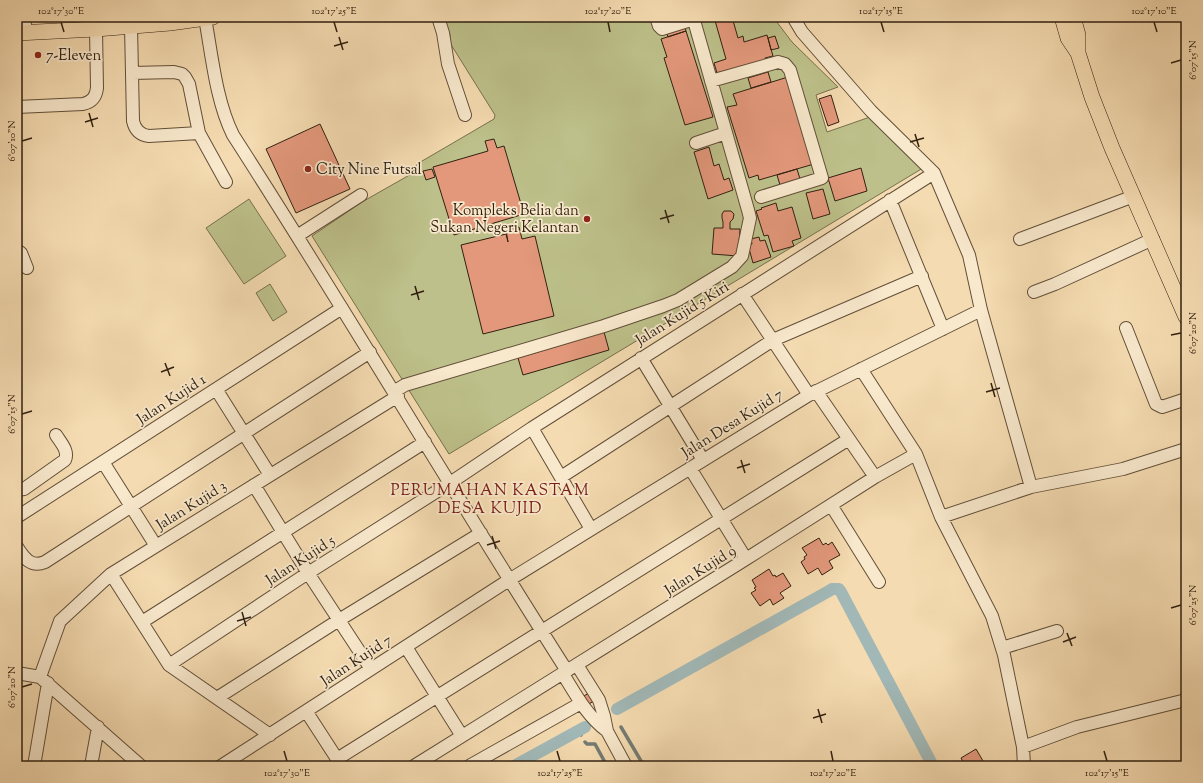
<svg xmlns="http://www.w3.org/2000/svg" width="1203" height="783" viewBox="0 0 1203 783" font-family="'Sorts Mill Goudy',serif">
<rect width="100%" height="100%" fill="#f5dbb1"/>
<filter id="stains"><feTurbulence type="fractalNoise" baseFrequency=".005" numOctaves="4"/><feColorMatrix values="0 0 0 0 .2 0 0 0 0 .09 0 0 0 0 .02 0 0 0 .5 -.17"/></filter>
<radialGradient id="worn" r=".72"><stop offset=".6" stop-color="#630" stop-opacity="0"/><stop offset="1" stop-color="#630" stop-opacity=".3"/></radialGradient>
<path fill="#bdc08a" stroke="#77704d" d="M441,17H773L792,42L838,87L816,95L827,132L870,117L923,168L449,454L312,236L362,202L413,173L417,164L494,119L495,115L450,43V34Z
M249,199L286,256L244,284L206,228Z
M270,284L287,312L273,321L256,293Z"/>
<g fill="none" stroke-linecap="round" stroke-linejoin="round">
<path stroke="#747b74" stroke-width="3.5" d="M621,727L644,766
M578,731L581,735
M585,742L587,744H595L607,766"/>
<path stroke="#a1b8b7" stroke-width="12" d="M617,709L829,591L832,589H839L841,592L933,766
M514,766L585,727"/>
</g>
<path fill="#e3987b" stroke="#312010" d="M682,17L686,31L668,37L664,23Z
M714,17H732L738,38L743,36L744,42L767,35L773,56L765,58V60L717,73L714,63L726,59Z
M686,31L713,117L685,125L664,58L667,57L661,39Z
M775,36L779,48L771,50L768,38Z
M768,72L771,82L751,88L748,78Z
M788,77L814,164L759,180L758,175L749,178L727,107L737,105L733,94Z
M831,95L839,122L828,126L819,99Z
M320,124L350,189L296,213L266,149Z
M494,139L497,148L504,146L524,214L454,235L433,167L488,151L485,141Z
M709,147L714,166L719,164L724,180L729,178L733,190L708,199L694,152Z
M861,168L867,191L835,201L828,178Z
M432,169L435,177L426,180L423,171Z
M797,169L800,179L780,185L777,175Z
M823,189L830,214L813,219L806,193Z
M776,203L778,211L792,207L801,238L792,241L794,246L773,252L768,235L764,236L756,211L762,209L761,208Z
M724,211H731L734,214L733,219L730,222V229H740L738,256L712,254L714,228H723V222L722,218V214Z
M519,227L522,239L535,236L554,316L483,334L461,245L506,234L508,242L506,230Z
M759,237L760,241L765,240L771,257L753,263L748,245L752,244L751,239Z
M604,332L609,350L523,375L518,358Z
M819,538L823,545L826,543L828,545L832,542L840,555L829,561L833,568L822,575L818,568L808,574L801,562L805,559L804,557L807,555L802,548Z
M769,569L773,576L775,575L776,577L783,573L791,586L780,593L784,598L773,605L770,599L760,606L751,593L756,590L754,588L756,587L752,580Z
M589,693L594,701L587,705L582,697Z
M976,749L986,766H965L961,758Z"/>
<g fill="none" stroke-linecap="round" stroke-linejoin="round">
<defs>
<path id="minor" d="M24,17L26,33
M438,17L443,33L448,64L465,115
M656,17L659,26L662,29L694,19
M793,17L802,32L871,111L934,173L969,255L981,310L1031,487
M205,18C212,56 216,101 233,135C347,312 454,494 567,671
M131,26L133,121C135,130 140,135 149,136L199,133
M132,73L174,72L182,74L185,77L189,84L199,133L226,182
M711,81L778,62L785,64L790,70L822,178L761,197
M17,107L83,104C92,102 96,97 97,88L96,29
M696,143L726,133
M890,200L943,329
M297,236L361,195
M1020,239L1134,196
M17,250L21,253L27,268
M1034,292L1055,284L1153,239
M742,294L809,395
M1126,328L1156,404L1162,407L1186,399
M641,358L703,460
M216,389L270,475
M395,391L405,385L604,326L663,306L678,300L732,267L742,256L750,218L748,210L693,17
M816,391L875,477
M532,428L591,529
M916,454L941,517L992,616L1004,655L1023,747L1024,766
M103,462L156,546
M690,468L746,559
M561,477L773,340L922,276
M254,485L308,573L371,669
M17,490L24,489L65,460C69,451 61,443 56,435
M831,505L879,582
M17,517L342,308
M941,517L1031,487L1123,469L1186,449
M17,547C24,558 31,568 45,562L370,352
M111,574L169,665L270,735
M142,622L425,442
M406,647L462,736
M1002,648L1057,631
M169,665L308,573L450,483L532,428L934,173
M577,665L599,700L604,716L607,731L626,766
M17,673L40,677L141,766
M563,674C576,695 587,716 607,731
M40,677L60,621L111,574L398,396
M217,698L339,620L481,533
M306,711L341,765
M1023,747L1077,727L1186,700
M337,759L849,439
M34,766L48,683
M91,766L98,727
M221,766L509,580L809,395L981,310
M414,766L746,559L875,477L916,454L861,369
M469,766L581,703"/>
<path id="major" d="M1062,17L1068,38L1078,53L1092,97L1112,148L1186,317
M1073,17L1078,35V53
M17,33L96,29L170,23L213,17"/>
</defs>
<use href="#minor" stroke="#624f38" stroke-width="14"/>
<use href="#major" stroke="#312010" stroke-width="16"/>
<use href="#minor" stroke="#f8e8cc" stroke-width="12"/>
<use href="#major" stroke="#f5dbb1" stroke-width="15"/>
</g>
<path fill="none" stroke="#312010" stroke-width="1.5" d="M61,22L64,32M334,22L337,32M608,22L610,32M881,22L884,32M1154,22L1157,32M339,37L343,50M334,46L348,42M1171,63L1181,60M89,113L93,127M85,122L98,118M915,134L919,147M22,141L32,138M910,142L924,138M665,210L669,223M660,219L674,215M415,286L419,300M411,295L424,291M1171,335L1181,333M165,363L170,376M161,372L174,367M991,383L995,397M986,392L1000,388M22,414L32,411M741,460L745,473M737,468L750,464M492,536L496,549M487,545L500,541M1171,608L1181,605M242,612L246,626M237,621L251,617M1067,633L1072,646M1063,642L1076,637M22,687L32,684M818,709L822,723M813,718L826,714M284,751L287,761M557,751L560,761M831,751L833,761M1104,751L1107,761"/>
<g fill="#8f2418" stroke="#f8e8cc" stroke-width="1.5">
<circle cx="38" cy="55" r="4"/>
<circle cx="308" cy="169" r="4"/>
<circle cx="587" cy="219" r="4"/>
</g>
<g text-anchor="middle" stroke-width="3.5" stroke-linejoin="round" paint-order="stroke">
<g font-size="15" fill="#312010" stroke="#f8e8cc" text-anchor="start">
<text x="46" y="60">7-Eleven</text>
<text x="316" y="174">City Nine Futsal</text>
<text x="579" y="215" text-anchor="end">Kompleks Belia dan<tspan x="579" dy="17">Sukan Negeri Kelantan</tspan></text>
</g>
<g font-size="15" fill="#312010" stroke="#f8e8cc">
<text transform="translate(682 313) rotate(-32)" y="5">Jalan Kujid 5 Kiri</text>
<text transform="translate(171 399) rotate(-33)" y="5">Jalan Kujid 1</text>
<text transform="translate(732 423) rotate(-32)" y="5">Jalan Desa Kujid 7</text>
<text transform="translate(191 505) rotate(-32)" y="5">Jalan Kujid 3</text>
<text transform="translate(300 560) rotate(-33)" y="5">Jalan Kujid 5</text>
<text transform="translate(700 570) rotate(-32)" y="5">Jalan Kujid 9</text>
<text transform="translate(356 660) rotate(-33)" y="5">Jalan Kujid 7</text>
</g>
<g font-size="16" letter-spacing="1" fill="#7a1f14" stroke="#f8e8cc">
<text x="490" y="495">PERUMAHAN KASTAM<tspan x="490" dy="18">DESA KUJID</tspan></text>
</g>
</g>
<rect width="1203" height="783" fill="none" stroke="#f5dbb1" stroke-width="44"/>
<rect x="22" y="22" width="1159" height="739" fill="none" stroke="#312010" stroke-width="1.5"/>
<g font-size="10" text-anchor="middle" fill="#312010">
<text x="61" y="14">102°17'30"E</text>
<text x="334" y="14">102°17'25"E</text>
<text x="608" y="14">102°17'20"E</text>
<text x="881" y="14">102°17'15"E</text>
<text x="1154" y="14">102°17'10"E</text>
<text transform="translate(1192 60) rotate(-90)" y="4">6°07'15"N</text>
<text transform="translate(11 141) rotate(-90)" y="4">6°07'10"N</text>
<text transform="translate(1192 333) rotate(-90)" y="4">6°07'20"N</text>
<text transform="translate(11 414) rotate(-90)" y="4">6°07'15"N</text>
<text transform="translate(1192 605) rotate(-90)" y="4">6°07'25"N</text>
<text transform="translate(11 687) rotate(-90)" y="4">6°07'20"N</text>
<text x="287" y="776">102°17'30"E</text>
<text x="560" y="776">102°17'25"E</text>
<text x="833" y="776">102°17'20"E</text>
<text x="1107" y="776">102°17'15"E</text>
</g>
<rect width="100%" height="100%" filter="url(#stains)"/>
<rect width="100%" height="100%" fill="url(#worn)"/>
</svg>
